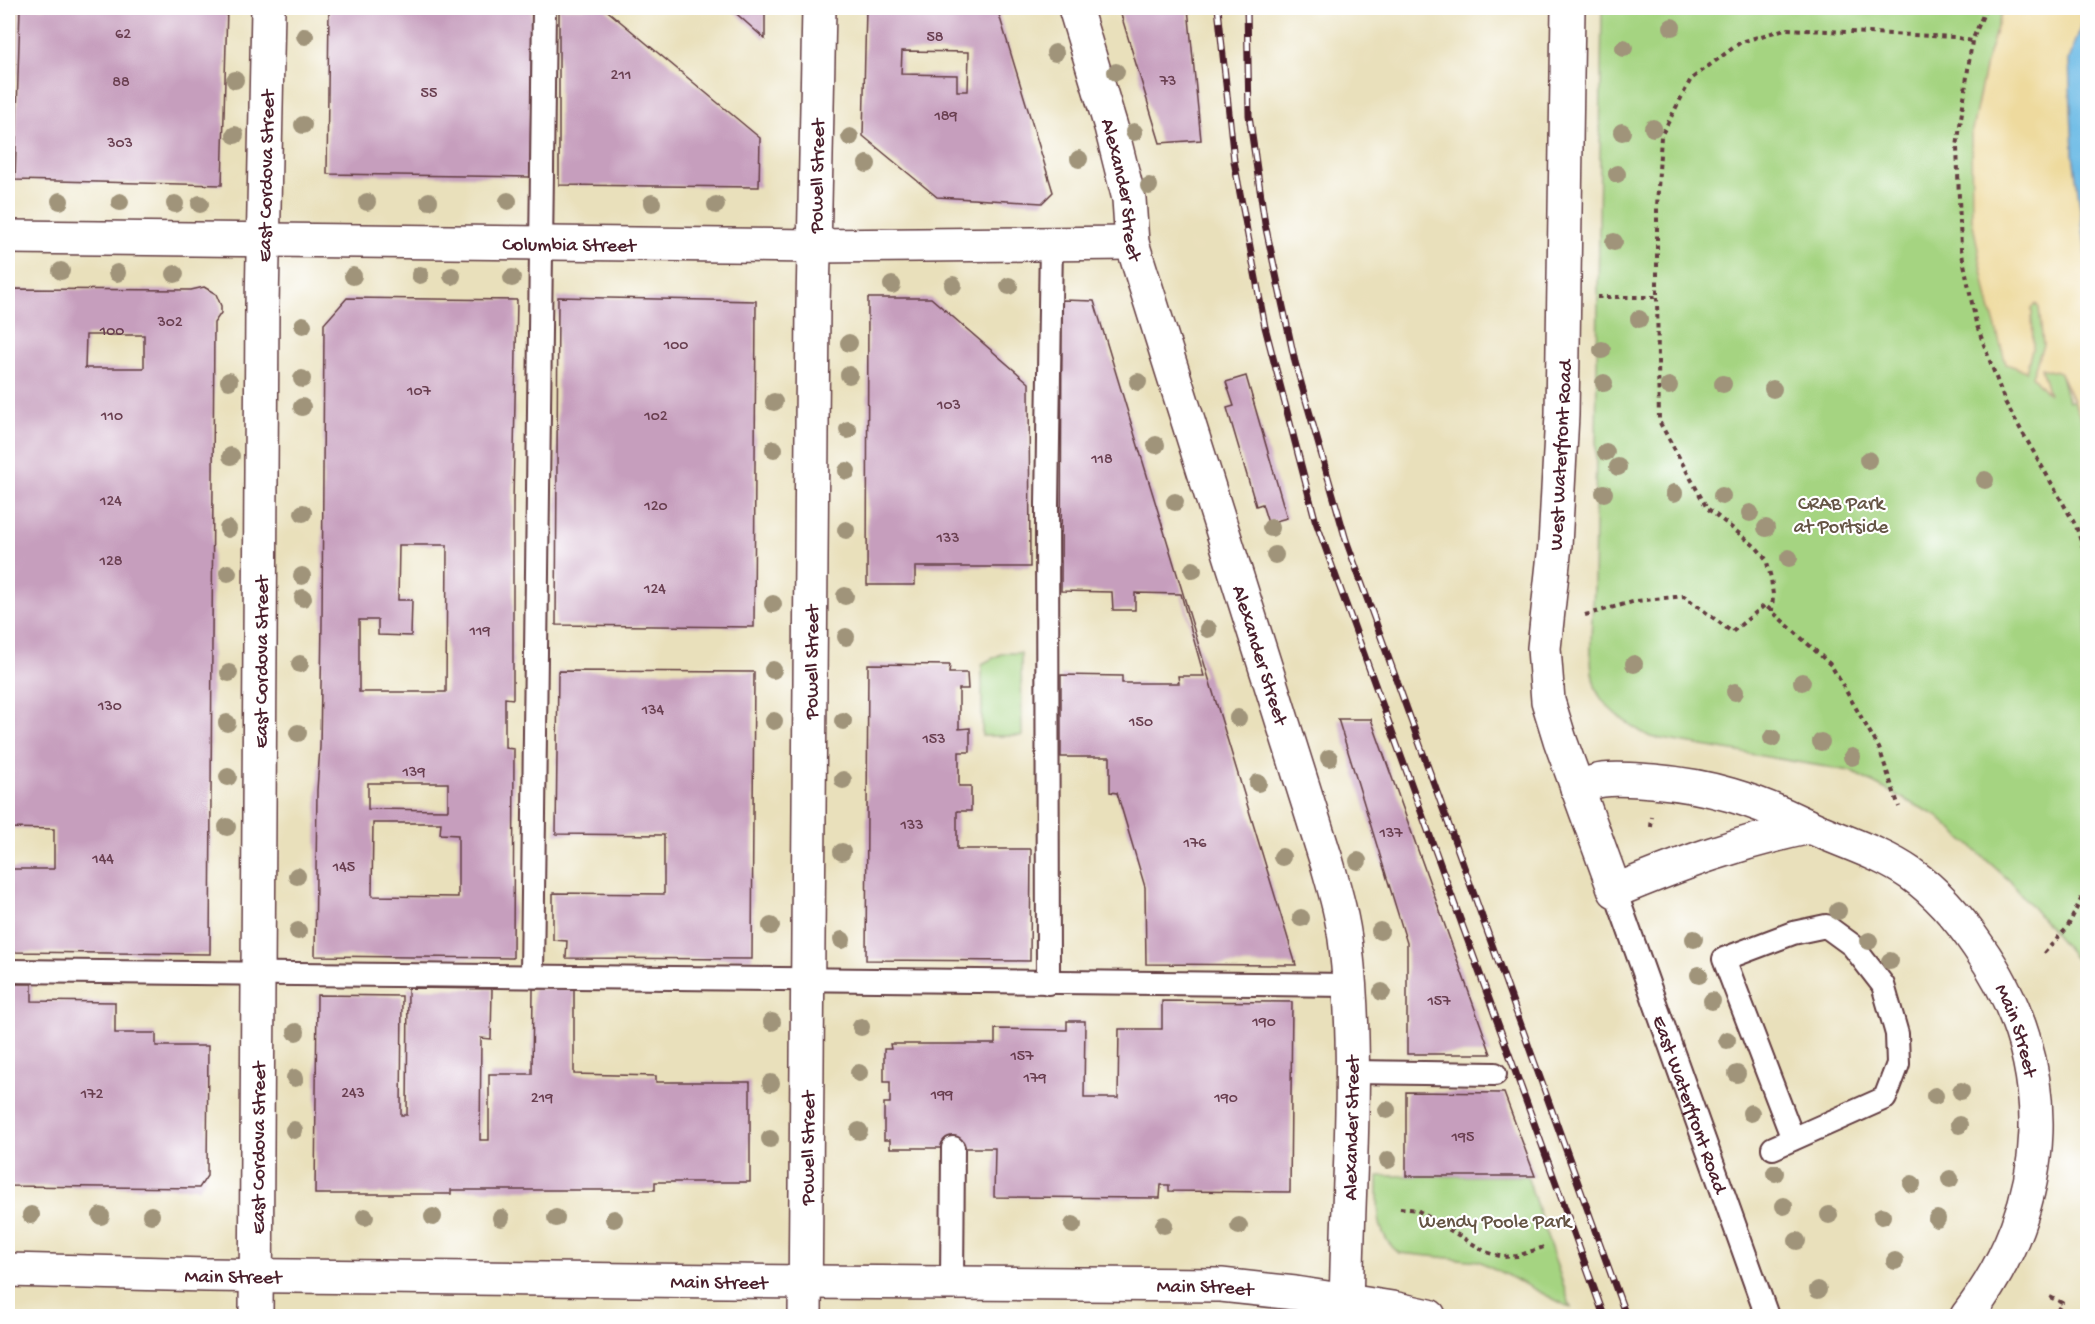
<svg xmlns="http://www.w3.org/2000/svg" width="2095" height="1324" viewBox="0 0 2095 1324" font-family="'Gochi Hand',sans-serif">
<rect width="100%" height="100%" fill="#fff"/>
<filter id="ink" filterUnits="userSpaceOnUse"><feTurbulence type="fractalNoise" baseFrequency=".0167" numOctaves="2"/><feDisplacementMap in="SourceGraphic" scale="12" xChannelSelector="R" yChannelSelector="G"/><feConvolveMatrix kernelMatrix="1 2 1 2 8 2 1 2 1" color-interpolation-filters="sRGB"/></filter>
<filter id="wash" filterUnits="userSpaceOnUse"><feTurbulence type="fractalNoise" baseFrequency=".008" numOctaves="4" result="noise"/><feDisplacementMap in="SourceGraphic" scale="24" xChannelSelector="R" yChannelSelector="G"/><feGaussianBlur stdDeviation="1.35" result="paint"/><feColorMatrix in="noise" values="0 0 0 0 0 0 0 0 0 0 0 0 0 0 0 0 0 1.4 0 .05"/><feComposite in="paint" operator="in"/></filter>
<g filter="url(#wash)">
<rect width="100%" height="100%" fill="#e9e0bb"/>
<path fill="#a5d481" stroke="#787a56" stroke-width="1.5" d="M1602,8H2054L2047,324L2068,401L2087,402V992L2078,962L2010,881L1937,816L1850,771L1650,737C1633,727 1609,713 1599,695C1585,672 1593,615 1594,587Z
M1003,653H1021L1022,736H982V664Z
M1378,1176H1527L1571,1308L1479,1261L1399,1253C1373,1233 1379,1206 1378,1176Z"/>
<path fill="#eeda9e" stroke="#9c7c64" stroke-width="1.5" d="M2003,8H2087V431L2060,373L2041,368L2049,395L2032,376L2043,345L2039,308L2036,304L2032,309L2033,346L2026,371L2006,364L1988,300L1972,219L1971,135L1986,63Z"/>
<path fill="#6abae5" stroke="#5a6c88" stroke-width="1.5" d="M2087,10H2088L2087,261L2073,154L2069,60Z"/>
<g id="blocks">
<path fill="#c69ebd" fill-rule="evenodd" d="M20,8H227L222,185L15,180Z
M329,8H532L530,177L327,174Z
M559,8H604L760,138L759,187L559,185Z
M730,8H765V39Z
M866,8H997L1053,192L1042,203L937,197L863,136ZM902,51L969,52L968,91H957V75L901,74Z
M1119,8H1188L1201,140L1160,143Z
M204,287L216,294L221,306V313L214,323L210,954L8,952V869H54V829L8,828L11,289L191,290ZM86,335H144V368H85Z
M558,297L756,301L754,627L556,625Z
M347,298L517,300L513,503V699L505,698V748L514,749L513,958L315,956L317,790L320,747L322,623L324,324ZM399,545H447L446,692H359V620H378V635L411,636L412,600H398ZM368,783H448V810L368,809ZM373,823H441L440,834L458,835V897L372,896Z
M868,298H931L1029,383L1030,567H915V585H867Z
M1062,300L1094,301L1296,965L1146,964L1145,887L1117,793L1110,792V757H1061V675L1122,676V683H1179L1178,676H1204L1181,594L1135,593V610H1113L1112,592L1061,591Z
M1246,376L1287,518L1268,523L1262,504L1256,506L1227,408L1234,406L1226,382Z
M868,664L950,665L949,673H967L968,689H959V729L970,728V752H959V786H971V811H957V849H1031L1030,961L866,960Z
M558,671L754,672L752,959L566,958L567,941L553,940V893L664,894V835L556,834Z
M1338,719H1371L1491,1054H1407V943Z
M8,984H32V1001L115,1002V1033H156V1046H208L207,1176L199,1188L8,1186Z
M408,988L492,989L491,1039L481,1038L480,1140H489V1074H532L533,989L574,988V1074L656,1076V1082H750V1182H655V1190H451V1194H315L317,995L402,996L401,1115H407Z
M1162,1001L1292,1002L1290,1192L1169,1191V1185H1161L1160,1198L994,1197L995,1148H890V1140H884V1103H890V1082H884V1049H891L890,1044H995V1029L1067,1030V1021H1085L1084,1098H1118L1119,1029H1162Z
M1406,1092L1504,1093L1535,1176H1406Z"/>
</g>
</g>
<g filter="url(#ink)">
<use href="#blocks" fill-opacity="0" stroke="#623c41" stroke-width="1.5"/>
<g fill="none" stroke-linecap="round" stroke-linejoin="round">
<defs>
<g id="service">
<path id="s1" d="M1615,891L1767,1316"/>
<path d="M8,971L1349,985"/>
<path d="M532,975L544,8"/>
<path d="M1048,983L1047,504L1051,243"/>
<path d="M1352,1072L1495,1074"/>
<path d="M1773,1148L1885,1098L1898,1064L1897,1034L1883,985L1852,945L1826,926L1793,933L1724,959L1793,1139"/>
<path d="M952,1283L953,1148"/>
</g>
<g id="minor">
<path id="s2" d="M1075,8L1111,127L1129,199L1132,243L1327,863C1335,891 1343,918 1346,947C1360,1069 1347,1194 1346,1316"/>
<path d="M1568,8L1562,415L1555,545L1544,648L1548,701L1560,740L1615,891C1682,863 1740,842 1810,827"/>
<path d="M814,246L1132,243"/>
<path id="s3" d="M1577,788C1585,785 1594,781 1603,780C1619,778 1636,780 1653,781C1711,786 1752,799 1804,824C1839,841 1878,851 1911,874C1938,893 1959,918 1978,946C2060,1063 2054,1204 1967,1316"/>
<path id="s4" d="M806,1282L1221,1285L1295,1293L1392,1308L1429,1316"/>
</g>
<g id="tertiary">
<path id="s5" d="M8,237L814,246"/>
</g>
<g id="secondary">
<path id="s6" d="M8,1270L208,1275L806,1282"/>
<path id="s7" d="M256,1316L262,306L268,8"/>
<path id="s8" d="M805,1316L813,304L819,8"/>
</g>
</defs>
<use href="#service" stroke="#623c41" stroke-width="26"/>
<use href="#minor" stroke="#623c41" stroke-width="36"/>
<use href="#tertiary" stroke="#623c41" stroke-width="36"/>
<use href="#secondary" stroke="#623c41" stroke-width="36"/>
<path stroke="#623c41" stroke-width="4" stroke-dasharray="4.5 4.5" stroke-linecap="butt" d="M1986,8L1972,41L1957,147L1961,249L1976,323L2005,402L2076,526L2088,563
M1597,297H1657V207L1661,136L1691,79L1741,42L1785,29L1954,37L1972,41
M1657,297L1659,421L1707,508L1756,547L1766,559L1771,578L1773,595L1772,611
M1585,615L1636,601L1684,596L1732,632L1765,605L1831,665L1879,748L1899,807
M1651,827L1652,817
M2044,953L2067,928L2088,885
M1400,1208L1417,1210L1486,1252L1503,1257L1517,1256L1547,1246
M2050,1297L2062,1303L2054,1316"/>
<use href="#service" stroke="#fff" stroke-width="22"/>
<use href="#minor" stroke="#fff" stroke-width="33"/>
<use href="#tertiary" stroke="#fff" stroke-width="33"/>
<use href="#secondary" stroke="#fff" stroke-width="33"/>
<defs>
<path id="rail" d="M1218,8L1234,161L1265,327L1315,519L1604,1316
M1247,8L1249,115L1265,224L1295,362L1346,540L1626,1316"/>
</defs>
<use href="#rail" stroke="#4a1f2b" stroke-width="7"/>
<use href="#rail" stroke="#fff" stroke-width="4.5" stroke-dasharray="14" stroke-linecap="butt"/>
</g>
<g fill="#a0947a">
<circle cx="1672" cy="27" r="9"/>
<circle cx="305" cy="36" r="9"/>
<circle cx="1624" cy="48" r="9"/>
<circle cx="1055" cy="53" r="9"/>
<circle cx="1116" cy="72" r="9"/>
<circle cx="235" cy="80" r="9"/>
<circle cx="303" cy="125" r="9"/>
<circle cx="1653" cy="128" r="9"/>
<circle cx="1134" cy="132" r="9"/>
<circle cx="1622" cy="132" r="9"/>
<circle cx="235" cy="135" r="9"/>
<circle cx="850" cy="137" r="9"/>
<circle cx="1079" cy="159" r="9"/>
<circle cx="867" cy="164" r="9"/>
<circle cx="1617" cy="174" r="9"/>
<circle cx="1149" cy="186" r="9"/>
<circle cx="60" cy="201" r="9"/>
<circle cx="429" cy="201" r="9"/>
<circle cx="508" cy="201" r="9"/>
<circle cx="120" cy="202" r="9"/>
<circle cx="367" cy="202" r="9"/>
<circle cx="652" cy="203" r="9"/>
<circle cx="175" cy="204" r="9"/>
<circle cx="200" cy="204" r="9"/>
<circle cx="716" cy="205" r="9"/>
<circle cx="1614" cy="242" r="9"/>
<circle cx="61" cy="271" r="9"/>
<circle cx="117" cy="273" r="9"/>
<circle cx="175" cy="274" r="9"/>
<circle cx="420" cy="275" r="9"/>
<circle cx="353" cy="276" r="9"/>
<circle cx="452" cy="276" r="9"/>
<circle cx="512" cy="278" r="9"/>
<circle cx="892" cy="285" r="9"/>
<circle cx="953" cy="285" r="9"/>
<circle cx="1009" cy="286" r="9"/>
<circle cx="1639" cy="319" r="9"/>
<circle cx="303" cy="325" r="9"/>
<circle cx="849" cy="343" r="9"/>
<circle cx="1602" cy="350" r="9"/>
<circle cx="849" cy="375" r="9"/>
<circle cx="302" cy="379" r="9"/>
<circle cx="229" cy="381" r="9"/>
<circle cx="1138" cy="382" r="9"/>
<circle cx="1604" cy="383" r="9"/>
<circle cx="1723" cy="384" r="9"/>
<circle cx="1669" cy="386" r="9"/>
<circle cx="1773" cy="389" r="9"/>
<circle cx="774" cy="402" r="9"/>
<circle cx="302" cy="407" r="9"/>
<circle cx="848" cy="430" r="9"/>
<circle cx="1156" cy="445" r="9"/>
<circle cx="774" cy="449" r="9"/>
<circle cx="1606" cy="452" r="9"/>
<circle cx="231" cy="456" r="9"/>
<circle cx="1868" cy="460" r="9"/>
<circle cx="1618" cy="467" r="9"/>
<circle cx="847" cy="471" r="9"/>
<circle cx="1985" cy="480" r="9"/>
<circle cx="1604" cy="493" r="9"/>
<circle cx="1674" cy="493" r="9"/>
<circle cx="1722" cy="496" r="9"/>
<circle cx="1175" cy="502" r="9"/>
<circle cx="303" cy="513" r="9"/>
<circle cx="1750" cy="513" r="9"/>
<circle cx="1271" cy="528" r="9"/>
<circle cx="1766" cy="528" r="9"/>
<circle cx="228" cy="529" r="9"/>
<circle cx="846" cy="530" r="9"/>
<circle cx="1275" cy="555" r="9"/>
<circle cx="1789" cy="558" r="9"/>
<circle cx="1193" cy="570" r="9"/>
<circle cx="228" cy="573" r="9"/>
<circle cx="302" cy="576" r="9"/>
<circle cx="845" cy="596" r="9"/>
<circle cx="303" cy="598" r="9"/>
<circle cx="773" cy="604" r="9"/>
<circle cx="1208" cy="629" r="9"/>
<circle cx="846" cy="637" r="9"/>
<circle cx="300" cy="664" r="9"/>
<circle cx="1634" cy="664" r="9"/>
<circle cx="773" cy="670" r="9"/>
<circle cx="229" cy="673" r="9"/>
<circle cx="1802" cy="682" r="9"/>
<circle cx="1735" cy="692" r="9"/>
<circle cx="1238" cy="718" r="9"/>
<circle cx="774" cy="721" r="9"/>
<circle cx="843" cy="721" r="9"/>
<circle cx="227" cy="723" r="9"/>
<circle cx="298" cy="733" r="9"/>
<circle cx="1772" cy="738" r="9"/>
<circle cx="1821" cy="742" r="9"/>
<circle cx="1852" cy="757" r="9"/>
<circle cx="1329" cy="758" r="9"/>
<circle cx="228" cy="777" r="9"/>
<circle cx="843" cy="780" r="9"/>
<circle cx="1258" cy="783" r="9"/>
<circle cx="227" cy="827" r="9"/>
<circle cx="842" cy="852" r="9"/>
<circle cx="1282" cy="857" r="9"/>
<circle cx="1358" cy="861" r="9"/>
<circle cx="297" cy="876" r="9"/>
<circle cx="1838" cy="911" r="9"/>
<circle cx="1301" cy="918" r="9"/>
<circle cx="771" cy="926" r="9"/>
<circle cx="298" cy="931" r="9"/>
<circle cx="1380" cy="931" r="9"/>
<circle cx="1694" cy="939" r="9"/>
<circle cx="842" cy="940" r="9"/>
<circle cx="1869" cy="941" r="9"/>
<circle cx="1890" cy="961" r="9"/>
<circle cx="1699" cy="975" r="9"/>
<circle cx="1382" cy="992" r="9"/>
<circle cx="1712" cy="1001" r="9"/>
<circle cx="772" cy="1022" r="9"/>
<circle cx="861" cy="1027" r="9"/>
<circle cx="296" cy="1032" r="9"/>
<circle cx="1727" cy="1040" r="9"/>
<circle cx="859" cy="1073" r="9"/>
<circle cx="1737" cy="1074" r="9"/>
<circle cx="295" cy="1078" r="9"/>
<circle cx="771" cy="1083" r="9"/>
<circle cx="1961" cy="1091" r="9"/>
<circle cx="1935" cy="1096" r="9"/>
<circle cx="1387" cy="1110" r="9"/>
<circle cx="1751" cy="1113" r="9"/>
<circle cx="1959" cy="1125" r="9"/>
<circle cx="294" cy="1130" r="9"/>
<circle cx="859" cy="1131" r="9"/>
<circle cx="770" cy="1139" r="9"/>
<circle cx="1388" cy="1160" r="9"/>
<circle cx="1775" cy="1173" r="9"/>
<circle cx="1950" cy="1179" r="9"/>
<circle cx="1912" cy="1184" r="9"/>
<circle cx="1784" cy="1206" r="9"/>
<circle cx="31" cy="1215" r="9"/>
<circle cx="151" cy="1215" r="9"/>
<circle cx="1829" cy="1215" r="9"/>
<circle cx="101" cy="1216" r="9"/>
<circle cx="1882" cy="1216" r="9"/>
<circle cx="365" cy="1217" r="9"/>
<circle cx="433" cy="1217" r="9"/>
<circle cx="501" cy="1218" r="9"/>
<circle cx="556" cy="1218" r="9"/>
<circle cx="614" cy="1219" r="9"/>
<circle cx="1937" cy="1219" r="9"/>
<circle cx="1073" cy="1225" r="9"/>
<circle cx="1164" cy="1225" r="9"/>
<circle cx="1239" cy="1226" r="9"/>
<circle cx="1797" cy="1241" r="9"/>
<circle cx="1895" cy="1261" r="9"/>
<circle cx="1818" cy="1290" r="9"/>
</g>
</g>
<g text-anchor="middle" stroke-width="4.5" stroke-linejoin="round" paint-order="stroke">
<g font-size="16" fill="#693f50">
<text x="123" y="38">62</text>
<text x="935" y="41">58</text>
<text x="621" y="79">211</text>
<text x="1168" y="85">73</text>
<text x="121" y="86">88</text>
<text x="429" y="97">55</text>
<text x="946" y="120">189</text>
<text x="120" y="147">303</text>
<text x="170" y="326">302</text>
<text x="112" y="335">100</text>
<text x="676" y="349">100</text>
<text x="419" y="395">107</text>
<text x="949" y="409">103</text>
<text x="112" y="420">110</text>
<text x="656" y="420">102</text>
<text x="1102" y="463">118</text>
<text x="111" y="505">124</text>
<text x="656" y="510">120</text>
<text x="948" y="542">133</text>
<text x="111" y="565">128</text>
<text x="655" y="593">124</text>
<text x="480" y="635">119</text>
<text x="110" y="710">130</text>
<text x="653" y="714">134</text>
<text x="1141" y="726">150</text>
<text x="934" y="743">153</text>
<text x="414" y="776">139</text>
<text x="912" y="829">133</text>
<text x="1391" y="837">137</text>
<text x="1195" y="847">176</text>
<text x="103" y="863">144</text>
<text x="344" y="871">145</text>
<text x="1439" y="1005">157</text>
<text x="1264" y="1026">190</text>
<text x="1022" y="1060">157</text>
<text x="1035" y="1082">179</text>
<text x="353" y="1097">243</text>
<text x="92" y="1098">172</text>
<text x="942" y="1099">199</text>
<text x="542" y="1102">219</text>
<text x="1226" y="1102">190</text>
<text x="1463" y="1141">195</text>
</g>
<g font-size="20" fill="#4a1f2b" stroke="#fff">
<text dy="7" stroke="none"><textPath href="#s7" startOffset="1140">East Cordova Street</textPath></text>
<text dy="7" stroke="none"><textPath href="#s8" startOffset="1140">Powell Street</textPath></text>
<text dy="7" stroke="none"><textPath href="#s2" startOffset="188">Alexander Street</textPath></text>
<text dy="7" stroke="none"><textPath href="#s5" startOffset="561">Columbia Street</textPath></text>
<text transform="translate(1559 455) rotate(-87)" y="7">West Waterfront Road</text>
<text dy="7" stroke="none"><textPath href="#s2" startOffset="674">Alexander Street</textPath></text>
<text dy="7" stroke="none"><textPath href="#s7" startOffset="654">East Cordova Street</textPath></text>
<text dy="7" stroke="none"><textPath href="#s8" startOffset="654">Powell Street</textPath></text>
<text dy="7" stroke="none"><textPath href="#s3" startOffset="546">Main Street</textPath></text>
<text dy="7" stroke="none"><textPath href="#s1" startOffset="226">East Waterfront Road</textPath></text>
<text transform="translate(1350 1128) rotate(-89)" y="7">Alexander Street</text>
<text dy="7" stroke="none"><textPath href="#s7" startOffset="168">East Cordova Street</textPath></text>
<text dy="7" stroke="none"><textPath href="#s8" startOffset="168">Powell Street</textPath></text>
<text dy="7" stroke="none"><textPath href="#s6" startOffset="225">Main Street</textPath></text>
<text dy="7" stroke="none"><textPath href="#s6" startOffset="711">Main Street</textPath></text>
<text dy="7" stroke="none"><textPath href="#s4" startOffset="399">Main Street</textPath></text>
</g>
<g font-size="20" fill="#655545" stroke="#fff">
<text x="1841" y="509">CRAB Park<tspan x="1841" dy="23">at Portside</tspan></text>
<text x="1495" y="1227">Wendy Poole Park</text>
</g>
</g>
<rect width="2095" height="1324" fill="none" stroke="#fff" stroke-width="30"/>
</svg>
